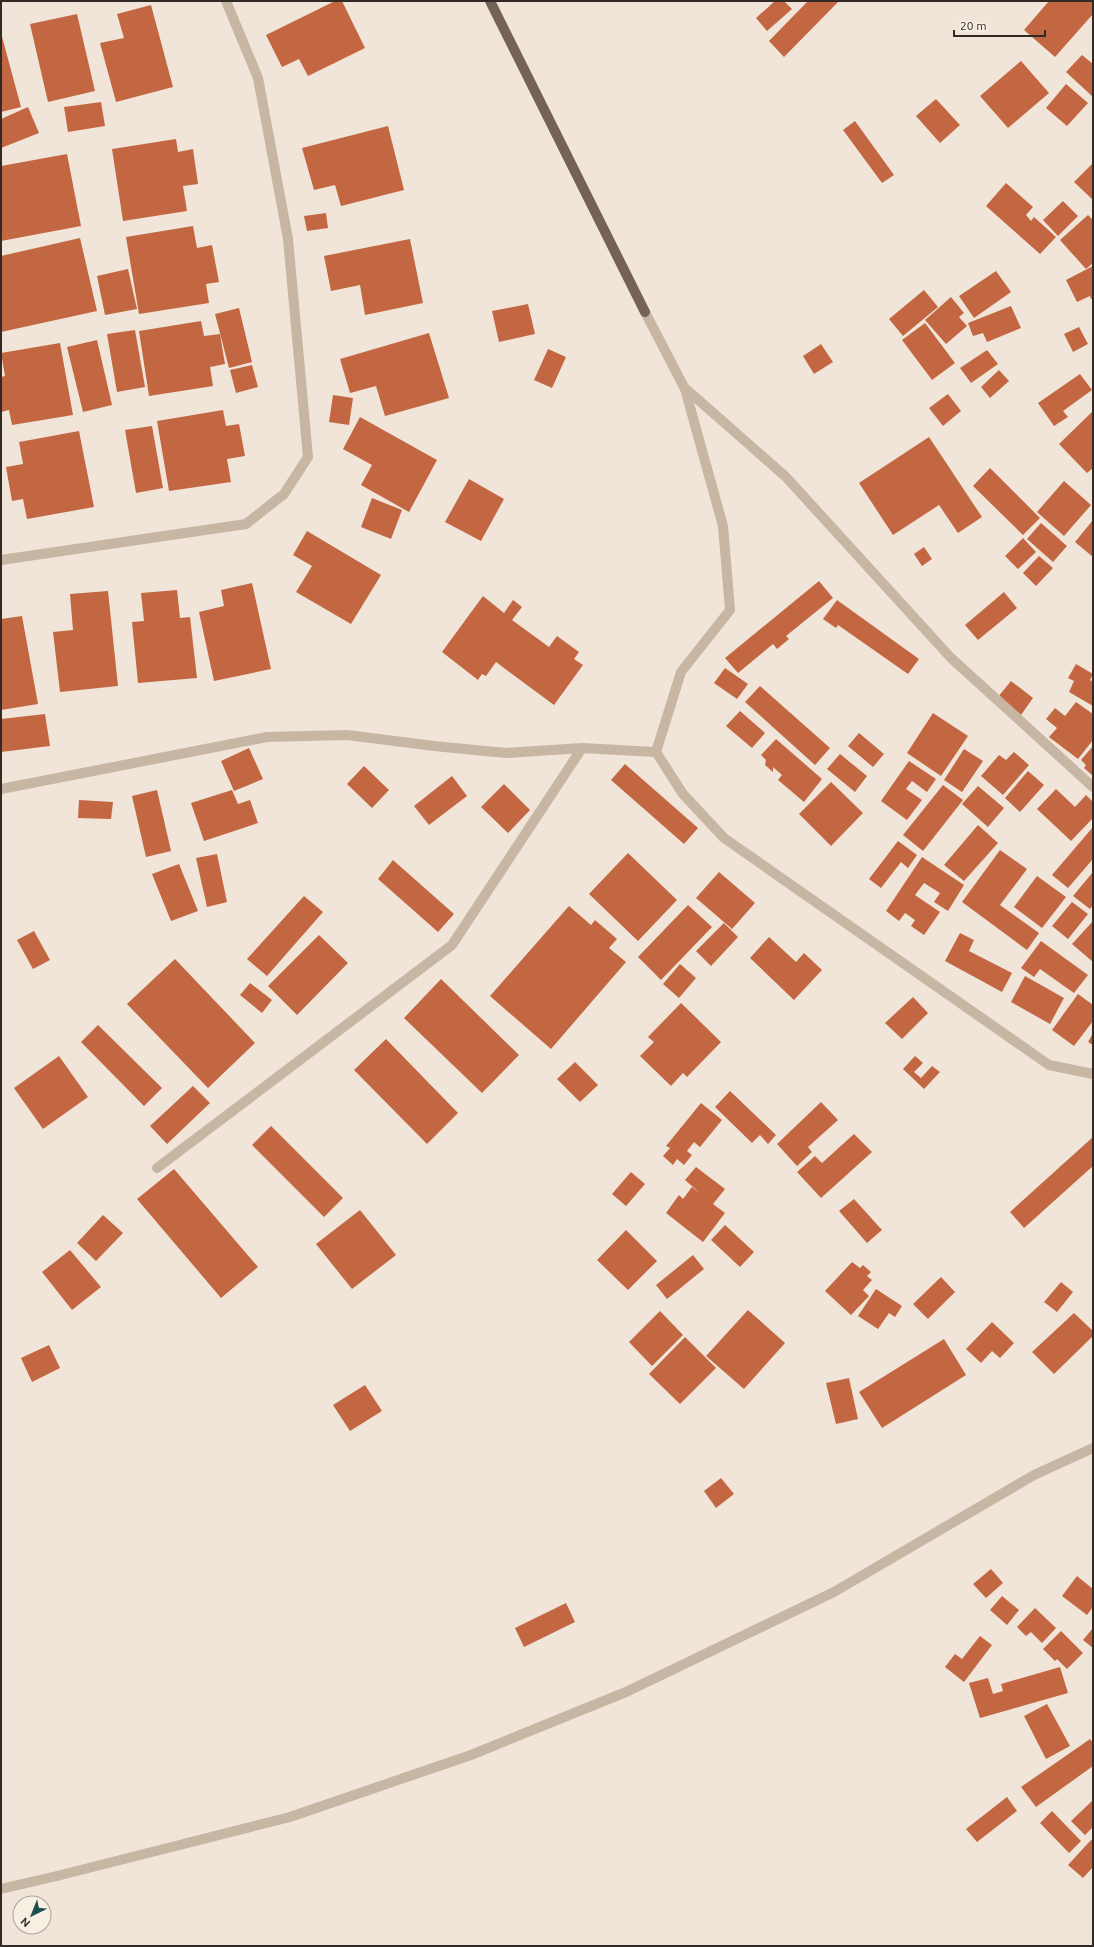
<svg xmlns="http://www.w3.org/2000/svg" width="1094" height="1947" viewBox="0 0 1094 1947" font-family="Ubuntu,sans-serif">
<rect width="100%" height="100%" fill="#f0e5d8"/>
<path fill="#c36742" d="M335,1H342L365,48L308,76L299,59L282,67L266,35Z
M775,1H784L792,9L767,31L756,18Z
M808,1H839L784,57L769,41Z
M1049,1H1093V14L1055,57L1024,30Z
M151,5L173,87L116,102L100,43L124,38L117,14Z
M77,14L95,91L48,102L30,24Z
M1,33L21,107L1,112Z
M1082,55L1093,64V97L1066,72Z
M1021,61L1049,93L1008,128L980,96Z
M1066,84L1088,103L1067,126L1046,108Z
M936,99L960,125L940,143L916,116Z
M101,102L105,126L68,132L64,107Z
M28,107L39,133L1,148V119Z
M855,121L894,175L882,183L843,130Z
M388,126L404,190L341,206L335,185L314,190L302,148Z
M176,139L178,152L193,149L198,184L183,186L187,211L123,221L112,149Z
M67,154L81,226L1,241V166Z
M1093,163V200L1074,182Z
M1006,183L1033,207L1026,215L1031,221L1034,217L1056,237L1040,254L986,206Z
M1063,201L1078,216L1058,236L1043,220Z
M326,213L328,228L307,231L304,216Z
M1088,215L1093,220V263L1086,269L1060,240Z
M193,226L197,248L212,245L219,282L206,284L209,303L139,314L126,237Z
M80,238L97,311L1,332V256Z
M410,239L423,303L365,315L360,285L331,291L324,256Z
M1093,266V298L1091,299L1090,296L1077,302L1066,280Z
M128,269L137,309L105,315L97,276Z
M996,271L1011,292L974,318L959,296Z
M924,290L938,307L903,336L889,319Z
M951,297L964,313L959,317L967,326L946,344L925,320Z
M528,304L535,334L499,342L492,311Z
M1011,306L1021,328L987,342L983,333L973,336L968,323Z
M239,308L252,362L229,368L215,314Z
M201,321L204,336L220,334L225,364L210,367L213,386L149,396L139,331Z
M925,323L955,363L932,380L902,340Z
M1079,327L1088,344L1073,352L1064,334Z
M135,330L145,387L117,392L107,334Z
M429,333L449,398L385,416L376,386L350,393L340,359Z
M97,340L112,405L83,412L67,347Z
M60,343L73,415L12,425L9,410L1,412V377L5,376L1,353Z
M821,344L833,362L814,374L803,356Z
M548,349L566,357L552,388L534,380Z
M987,350L998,364L971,383L960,368Z
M252,365L258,387L236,393L230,370Z
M999,370L1009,381L990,398L981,387Z
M1080,374L1092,390L1063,411L1068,417L1054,426L1038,403Z
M948,394L961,411L943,426L929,408Z
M333,395L353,398L349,425L329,422Z
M223,410L226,426L239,424L245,456L227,459L231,482L169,491L157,421Z
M1093,411V468L1087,473L1059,444Z
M360,417L437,460L409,512L361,485L372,465L343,449Z
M152,426L163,488L136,493L125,430Z
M79,431L94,507L27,519L23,499L12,501L6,467L23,464L19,442Z
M929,437L982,517L958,533L939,505L893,535L859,483Z
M990,468L1040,518L1023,535L973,486Z
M469,479L504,499L481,541L445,522Z
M1064,481L1091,505L1064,536L1037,512Z
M372,498L402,510L391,539L361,527Z
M1093,520V557L1075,542Z
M1041,523L1067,546L1053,562L1027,539Z
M307,531L381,575L351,624L296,592L312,566L293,555Z
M1023,538L1036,552L1018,569L1005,556Z
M924,547L932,559L922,566L914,554Z
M1039,556L1053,568L1036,586L1023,573Z
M819,581L833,598L786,636L789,639L777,649L773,644L738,673L725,658Z
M252,583L271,669L214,681L199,612L224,606L221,590Z
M177,590L180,618L190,617L197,678L138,683L132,622L144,621L141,593Z
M108,591L118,686L60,692L53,632L73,630L70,594Z
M1004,592L1017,608L978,640L965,625Z
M483,596L504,613L513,600L522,607L512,620L549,647L557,636L579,652L574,659L583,665L554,705L496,662L486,676L482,674L478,680L442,652Z
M837,600L919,659L908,674L838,625L836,628L823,619Z
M22,616L38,704L1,710V619Z
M1076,664L1093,674L1090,680L1093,682V706L1069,692L1074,681L1068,678Z
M725,668L748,684L737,699L714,683Z
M1011,681L1033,698L1021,715L998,697Z
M760,686L830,748L815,765L745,702Z
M1076,702L1093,714V740L1078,759L1049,737L1057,728L1046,719L1055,708L1065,716Z
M740,711L765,733L752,748L726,726Z
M933,713L968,736L941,776L907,753Z
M45,714L50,746L1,752V719Z
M859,733L884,754L873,767L848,746Z
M776,739L822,779L804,802L778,780L782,775L773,767V772L765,765L766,760L761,755Z
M1093,746V776L1084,768L1086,765L1081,760Z
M249,748L263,779L234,791L221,761Z
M964,749L983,761L962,792L944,780Z
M1014,752L1029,765L1003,795L981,776L999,755L1006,760Z
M840,754L867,776L855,792L827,769Z
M909,761L936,779L927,792L912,781L906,789L922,800L907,820L881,801Z
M625,764L698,828L684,844L611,780Z
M364,766L389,790L372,808L347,784Z
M1028,771L1044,785L1020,812L1005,798Z
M452,776L467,796L429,825L414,806Z
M831,782L863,813L831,846L799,814Z
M504,784L530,810L508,833L481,807Z
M943,785L963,800L923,851L903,835Z
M978,786L1004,808L988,827L962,804Z
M1056,789L1075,807L1086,795L1093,802V818L1071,841L1037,809Z
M157,790L171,851L146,857L132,796Z
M232,790L238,804L250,800L258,823L204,841L191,803Z
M79,800L113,802L111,819L78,818Z
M978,825L998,843L964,881L944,865Z
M1093,827V859L1068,888L1052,875Z
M898,841L917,855L908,868L901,862L881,888L869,879Z
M1000,850L1027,869L1000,905L1039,933L1027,950L962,902Z
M628,853L677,900L638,941L589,894Z
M217,854L227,902L207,907L196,858Z
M922,857L964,885L948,911L934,902L940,893L924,883L915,895L940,912L924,935L911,926L915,920L905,913L899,921L886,911Z
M393,860L454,914L438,932L378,879Z
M179,864L198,911L171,921L152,874Z
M719,872L755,903L732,929L696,898Z
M1093,872V905L1090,909L1073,896Z
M1037,876L1066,897L1042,928L1014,907Z
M304,896L323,912L267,976L247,959Z
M1072,902L1088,914L1068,939L1052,926Z
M688,905L712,927L661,980L638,957Z
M569,906L591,925L595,920L617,939L609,948L626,962L551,1049L490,996Z
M1093,921V962L1072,944Z
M724,923L738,937L711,966L696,951Z
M34,931L50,960L33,969L17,940Z
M960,933L974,940L969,951L1012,973L1002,992L945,961Z
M319,935L348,963L297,1015L268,986Z
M769,937L796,962L804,953L822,970L794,1000L750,958Z
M1041,941L1088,975L1074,993L1040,969L1034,977L1021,968Z
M175,959L255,1043L208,1088L127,1004Z
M680,964L696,978L679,998L663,984Z
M1025,976L1064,998L1050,1024L1011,1002Z
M441,979L519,1055L482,1093L404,1018Z
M250,983L272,1000L262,1013L240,995Z
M1078,994L1093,1005V1021L1074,1046L1052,1030Z
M913,997L928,1013L902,1039L885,1023Z
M681,1003L721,1042L687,1077L683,1073L671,1086L640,1056L654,1042L648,1037Z
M98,1025L162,1088L144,1106L81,1042Z
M1093,1033V1045L1088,1042Z
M386,1039L458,1113L427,1144L354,1070Z
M59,1056L88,1097L43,1129L14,1088Z
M915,1056L923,1063L914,1072L921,1078L932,1066L940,1072L924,1089L903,1069Z
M575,1062L598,1085L580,1102L557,1079Z
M193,1086L210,1103L167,1144L150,1126Z
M730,1091L776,1135L768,1144L760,1135L752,1143L715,1107Z
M821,1102L838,1120L808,1147L812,1152L797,1166L777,1144Z
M701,1103L722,1120L700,1147L694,1142L687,1151L692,1155L684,1165L677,1159L673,1165L663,1156L670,1148L666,1146Z
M271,1126L343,1198L324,1217L252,1145Z
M854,1134L872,1152L821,1198L797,1172L815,1156L822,1163Z
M1093,1137V1166L1024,1228L1010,1212Z
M696,1167L725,1189L713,1204L725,1213L703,1242L666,1213L679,1195L683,1199L692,1187L701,1194L685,1180Z
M174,1169L258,1267L221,1298L137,1199Z
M631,1172L645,1184L626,1206L612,1194Z
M854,1199L882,1230L867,1243L839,1211Z
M360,1210L396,1255L352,1289L316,1244Z
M103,1215L123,1233L96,1261L77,1243Z
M725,1225L754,1252L740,1267L711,1240Z
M626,1230L657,1261L628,1290L597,1260Z
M70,1250L101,1287L72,1310L42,1272Z
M693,1255L704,1269L667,1299L656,1285Z
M852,1262L860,1268L863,1265L871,1272L867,1276L872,1280L863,1290L869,1296L851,1315L825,1291Z
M941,1277L955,1292L928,1319L913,1304Z
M1061,1282L1073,1292L1057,1312L1044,1302Z
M876,1289L902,1306L895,1317L889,1313L878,1329L858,1316Z
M748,1310L785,1343L744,1389L706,1356Z
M660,1311L683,1335L652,1366L629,1342Z
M1074,1313L1093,1331V1336L1054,1374L1032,1352Z
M992,1322L1014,1343L1000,1358L992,1351L981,1363L966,1349Z
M685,1337L716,1368L680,1404L649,1374Z
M944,1339L966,1375L882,1428L859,1392Z
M49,1345L60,1368L32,1382L21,1358Z
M849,1378L858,1419L836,1424L826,1383Z
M365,1385L382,1411L350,1431L333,1405Z
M721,1478L734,1494L716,1508L704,1491Z
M991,1569L1003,1583L986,1598L973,1584Z
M1077,1576L1093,1589V1607L1087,1615L1062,1596Z
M1002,1596L1019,1610L1007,1625L990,1610Z
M566,1603L575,1622L524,1647L515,1628Z
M1035,1608L1056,1628L1042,1643L1031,1632L1026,1636L1017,1627Z
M1093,1628V1648L1083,1640Z
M1061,1631L1083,1653L1067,1669L1057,1659L1055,1661L1043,1649Z
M980,1636L992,1645L964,1682L945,1667L955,1654L962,1659Z
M1060,1667L1068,1693L980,1718L969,1683L988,1678L993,1694L1003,1691L1001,1684Z
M1047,1704L1070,1746L1046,1759L1024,1716Z
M1090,1739L1093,1743V1766L1036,1807L1021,1787Z
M1007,1797L1017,1811L977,1842L966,1829Z
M1093,1800V1827L1085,1835L1071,1821Z
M1052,1811L1081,1841L1069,1853L1040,1823Z
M1091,1840L1093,1841V1867L1083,1878L1068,1865Z"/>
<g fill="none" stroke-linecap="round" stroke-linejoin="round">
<path stroke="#c8b6a4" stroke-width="10" d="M645,312L685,389L723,526L730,610L681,672L656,752L683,794L724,838L1049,1065L1093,1074
M686,389L786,477L951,658L1093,787
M1,560L246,524L284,494L308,457L288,239L258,78L226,1
M1,789L267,737L347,735L434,746L506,753L582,748L656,752
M157,1168L452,945L582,748
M1,1889L57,1876L290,1817L471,1755L626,1692L834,1592L1034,1475L1093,1448"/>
<path stroke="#756257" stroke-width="10" d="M490,1L645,312"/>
</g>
<rect width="1094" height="1947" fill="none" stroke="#332a26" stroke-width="4"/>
<g transform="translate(32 1915) rotate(223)"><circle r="19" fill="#f8efe3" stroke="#a9a097"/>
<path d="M0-3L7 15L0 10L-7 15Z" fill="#1c4e53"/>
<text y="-6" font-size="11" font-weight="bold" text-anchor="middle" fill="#332a26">N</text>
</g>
<path d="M954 30v6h91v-6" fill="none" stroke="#332a26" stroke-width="2"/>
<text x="960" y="30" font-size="12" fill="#332a26" stroke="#f8efe3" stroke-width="3" paint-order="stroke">20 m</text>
</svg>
